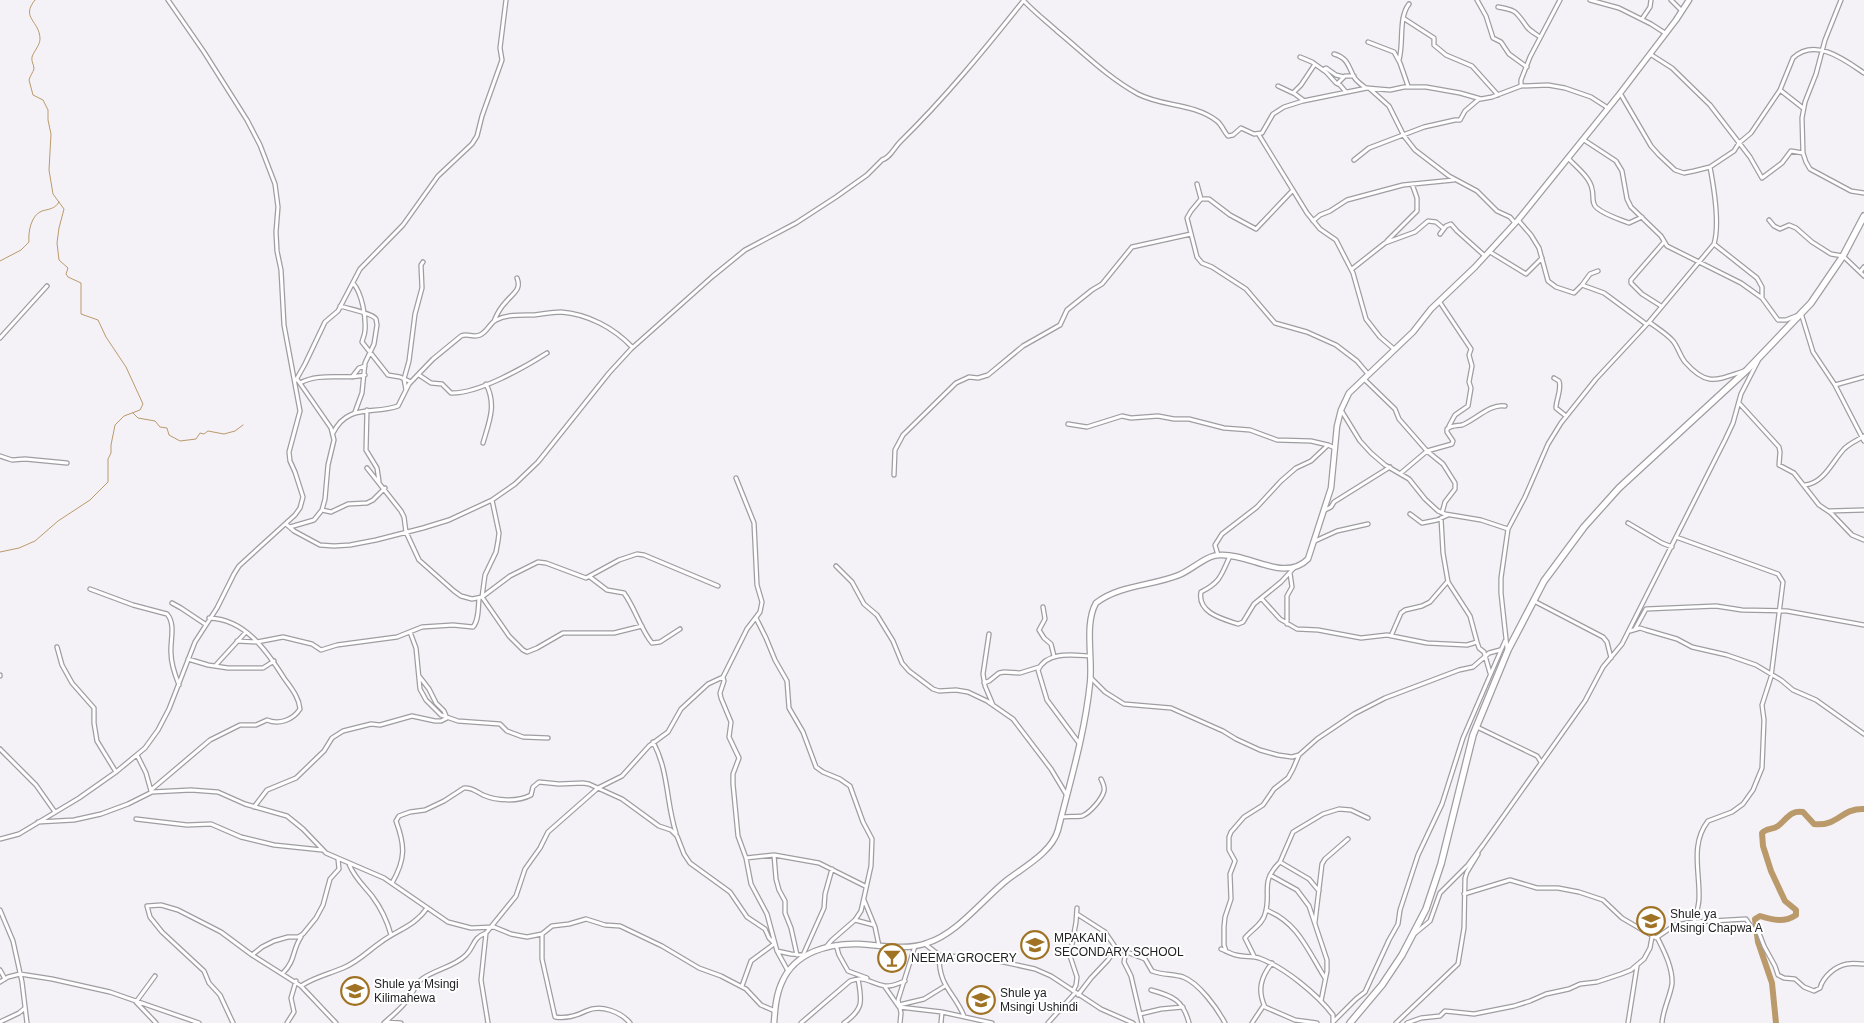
<svg xmlns="http://www.w3.org/2000/svg" width="1864" height="1023" viewBox="0 0 1864 1023" font-family="Helvetica,sans-serif">
<rect width="100%" height="100%" fill="#f4f2f7"/>
<g fill="none" stroke-linecap="round" stroke-linejoin="round">
<path stroke="#ba9a6b" stroke-width="1" d="M0,261L21,250L29,242C28,232 31,215 42,211C49,209 55,209 59,202
M133,413L138,418L155,421L160,427L167,428L169,435L180,441L196,439L200,433L204,434L208,431L224,434L235,431L243,425
M0,552L19,548L35,541L58,521L90,500L108,482V459L111,453V445L115,425L124,416L140,410L143,404L126,367L106,337L98,320L81,314V283L68,277L66,274L68,268L59,260L57,243L59,228L64,209L53,194L49,170L51,134L48,120V110L43,100L33,95L29,80C30,76 33,72 34,69C34,64 31,62 32,57C34,51 40,45 40,39C40,21 20,18 35,0"/>
<path stroke="#ba9a6b" stroke-width="6" d="M1776,1023L1772,983L1758,942L1755,919L1760,916C1773,920 1784,923 1796,915V910L1785,901L1771,871L1763,846L1762,833C1767,828 1772,830 1778,826C1787,819 1790,810 1803,812L1814,824C1838,827 1841,808 1864,809"/>
<defs>
<path id="street" d="M1023,0C1034,12 1046,21 1057,31C1084,53 1107,77 1138,94C1163,107 1194,103 1217,121C1222,125 1224,132 1228,136L1233,135L1241,128L1254,134L1262,133L1273,114L1284,107L1303,101L1367,88L1390,90L1404,87H1426L1460,93L1481,99L1492,97L1521,86L1548,85L1565,88L1591,97L1608,108
M1477,0L1486,16L1493,38L1501,42L1509,54L1527,67
M1590,0L1619,8L1651,24L1665,33
M1671,0L1682,11
M1841,0L1825,40L1816,74L1805,102L1802,118L1803,153L1806,162L1810,169L1851,191L1864,193
M1498,7C1517,10 1516,12 1527,27C1530,31 1536,34 1540,37
M1403,18L1434,38V45L1446,55L1472,66L1498,95
M1642,19L1650,7L1651,0
M1368,42L1394,52L1400,63L1408,86
M1334,54C1348,58 1348,66 1354,77C1357,82 1362,85 1366,88
M1650,54L1672,68L1710,105L1750,157L1762,178L1782,163L1791,151L1803,153
M1300,57L1312,62L1326,72L1336,83L1340,85L1346,92
M1399,60C1404,43 1398,18 1409,4
M1323,70L1326,68L1336,75L1344,77
M1338,83L1345,76H1354
M1278,86L1295,94L1303,100
M1521,86V80L1530,57L1560,0
M1370,89L1389,106L1404,136L1415,150L1449,176L1477,191L1497,211L1510,217L1515,223
M1780,90L1803,108
M1293,93L1301,85L1315,64
M1620,93L1651,146L1659,155L1675,170L1684,173L1694,171L1710,167L1734,151L1739,143L1751,133L1780,90L1793,58C1815,37 1845,60 1864,73
M1259,135L1307,213L1320,229L1336,240L1353,273L1366,319L1380,337L1394,349
M1584,140L1616,161L1622,171L1627,199L1631,207L1661,236L1667,246L1741,283L1762,298L1778,320H1786L1796,316
M1568,158C1576,167 1590,177 1592,189C1594,195 1591,204 1597,208C1605,215 1619,219 1629,223L1642,217
M1354,160L1369,148L1424,127L1455,120H1460L1465,111L1479,99
M1197,184L1201,199L1191,211L1187,218L1197,257L1202,263L1212,267L1246,289L1275,323L1307,332L1336,345L1357,361L1368,374
M1201,199H1209L1230,215L1256,229L1293,190
M1518,220L1531,235L1539,248L1548,281L1556,287L1574,293L1582,285L1604,293L1646,324
M1769,220L1774,226L1780,229L1789,225L1796,228L1812,242L1831,254L1843,256L1864,276
M1313,221L1320,215L1330,211L1347,200L1403,185L1454,180
M1440,234L1446,226L1451,224L1457,231L1485,256
M1387,241L1417,211V198L1412,184
M1714,244L1757,278L1762,287V298
M1490,252L1526,274L1542,258
M1352,269L1385,243L1415,232L1428,221L1436,222L1443,228
M1860,272L1864,267
M353,283C362,293 366,317 365,330C365,334 363,338 362,342L388,375L400,377L411,382
M1582,285L1590,274L1598,271
M1439,301L1471,349L1469,355L1472,366L1469,382L1471,388L1468,406L1455,415L1449,426
M340,306C349,309 372,313 376,319L377,325L374,344L365,363L362,393L355,412
M1661,306L1642,294L1631,283V280L1664,242
M1801,313L1813,352L1835,385L1864,441
M494,321C497,314 500,308 505,303C512,294 522,290 517,278
M1649,322C1657,328 1667,334 1673,341C1678,347 1680,356 1685,362C1707,387 1716,380 1744,371
M0,338L47,286
M419,375L431,383L442,384L451,393C478,394 525,367 547,353
M352,377L359,368L365,366
M1554,378L1559,381C1562,390 1556,399 1556,408L1566,416
M1364,379L1395,409L1399,419L1427,451L1443,464L1455,483V489L1445,502L1442,513
M296,380L305,364L325,322L338,311L360,269L403,225L438,176L472,144L477,136L482,116L502,60L500,48L506,0
M300,383C320,372 343,380 365,375
M1835,385L1864,377
M406,390L404,379L409,361L415,314L422,288L421,265L423,262
M1739,403L1779,447L1780,452L1779,465L1794,473L1819,505L1831,513L1852,535L1864,540
M367,410L366,450L377,468L379,481
M1341,410L1360,441L1371,453L1385,465L1409,479L1425,499L1438,511L1445,514L1481,520L1508,529
M1068,424L1087,427L1122,416L1131,418L1158,416L1174,419H1189L1224,428L1250,430L1277,440L1311,441L1328,445L1335,448
M333,433C348,403 373,415 398,406L409,384L433,359L461,336C468,333 473,338 480,335C487,332 490,323 496,320C508,314 522,315 534,315C543,314 552,312 561,312C588,314 614,328 632,347
M483,443C489,422 497,405 486,384
M0,456L12,460L25,459L67,463
M367,468L401,511L404,517L406,532L419,560L454,591L461,596L472,599L482,597L510,576L538,562L546,563L586,578L619,560L637,554L644,555L718,586
M1401,473L1427,451L1452,444L1453,441L1447,432V429C1452,425 1456,426 1462,425C1475,420 1491,403 1505,406
M894,475L895,450L903,435L956,383L969,377L978,378L988,375L1023,346L1060,325L1067,310L1092,290L1102,284L1132,247L1191,234
M1805,485C1824,483 1832,462 1844,449C1850,443 1858,440 1864,436
M492,500L499,533L498,541L496,552L485,575L482,597L509,636L523,650L527,652L537,648L563,633H614L642,626
M322,510L331,512L348,504L367,503L373,500L385,488
M1325,510L1331,507L1334,502L1390,467
M1829,511L1864,510
M1410,514L1422,523L1437,520L1448,515
M1441,518L1443,553L1448,582L1470,616L1477,642L1479,648L1484,652L1490,673
M1628,523L1662,543L1672,547
M286,524L294,531L320,545L334,546L350,545L376,540L423,528L449,520L492,500L515,484L538,462L609,373L631,349L713,276L745,250L796,223L836,197L867,175L882,160C890,158 894,148 900,142C945,98 985,49 1024,0
M290,527L314,520L322,510L325,499L328,465L334,440L331,428L297,379
M1676,537L1778,574L1783,582L1771,677L1762,705L1764,720L1762,768L1753,790L1743,804L1732,812L1708,821C1690,844 1700,872 1699,898C1699,906 1696,914 1694,922
M1315,541L1337,531L1368,524
M1218,555L1215,545L1222,534L1257,507L1281,481L1296,468L1311,461L1328,445
M1230,556C1221,575 1221,582 1201,592C1197,613 1223,619 1238,624L1243,622L1254,604L1281,582L1294,568
M836,566L852,582L864,604L877,615L893,641L902,663L909,671L933,689L939,691L956,690L968,692L987,701L1013,719L1051,769L1066,794
M590,577L607,590L624,593C635,608 641,630 652,643L660,642L680,629
M90,589L133,605L167,614C176,624 170,641 171,653C171,664 175,675 179,685
M1261,598L1280,619L1297,629L1318,630L1361,638L1387,635L1427,643L1467,645L1477,642
M1534,601L1603,637L1607,642L1611,658
M172,603L181,608L205,624
M1043,607L1045,619L1039,630L1044,638L1051,644L1054,656
M756,618L766,638L775,660L787,681L789,708L803,732L816,767L823,772L840,779L850,786L863,822L872,839L871,866L861,911L855,920L832,940L826,947
M1287,624V596L1292,587L1290,573
M1635,629L1646,609L1716,606L1742,610L1787,611L1864,625
M1630,631L1640,628L1646,630L1677,639L1692,647L1727,655L1756,665L1781,680L1793,690L1816,700L1864,734
M410,632L416,648L420,689L426,700L441,715L458,721L500,724L507,731L523,737L548,738
M989,634L983,674L985,686L993,705
M1391,636L1401,613L1405,610L1422,606L1430,602L1448,581
M237,641L257,642L283,637L312,644L321,650L337,645L397,637L422,627L453,625L473,627C479,620 478,608 479,599
M57,647L62,665L72,683L94,708V723L97,741L116,772
M1507,648L1501,593V578L1508,529L1525,497L1548,444L1561,423L1596,379L1649,322L1714,244C1720,224 1714,188 1710,167
M188,659L208,665L228,668H263L274,661
M215,666L246,632
M0,676V675
M723,677L724,681L720,693L721,698L731,722L729,737L739,758L733,774V784L738,836L746,858L751,884L767,914L777,951L788,971
M1091,678L1105,692L1124,704L1171,708L1223,731L1236,739L1260,750L1278,755L1292,757L1299,755L1317,739L1354,714L1385,698L1459,670L1473,667L1489,653L1500,650
M984,683L989,681L999,673L1004,672L1020,673L1039,667
M1477,727L1537,756L1541,762
M653,742C669,771 666,803 676,833
M1079,743L1047,700L1038,670C1047,651 1072,655 1090,656
M0,749L36,785L55,812
M137,755L146,773L151,791
M151,790L210,740L240,725H256L267,720C279,725 293,720 300,709C299,697 291,688 284,678C267,651 245,619 209,618
M254,807L267,790L296,778L324,751L332,738L343,731L371,724L380,725L412,716L435,721H441L447,718L444,711L436,703L429,689L419,676
M1062,817C1068,816 1076,817 1082,816C1090,813 1102,799 1104,791C1105,787 1103,783 1101,779
M136,819L187,825L211,824L241,837L274,845L322,850
M38,822L74,820L101,814L128,804L152,792L191,790L218,792L245,804L287,816L303,829L326,853L384,878L448,922L471,928L494,927L511,934L527,937L542,934L552,926L569,924L586,919L605,925L620,926L662,946L699,968L721,976L746,989L761,1005L775,1011
M0,839L19,834L79,798L116,772L145,748L158,730L169,709L195,642L217,608L234,574L239,566L295,515L300,508L303,497L295,472L290,461L289,452L300,411L284,325L281,270L277,251L276,232L278,207L275,184L260,145L247,120L204,52L168,0
M774,855L776,879L779,890L785,901V913L791,928L797,955
M746,858L774,855L819,863L865,886
M349,864C354,877 363,885 372,896C381,908 387,920 391,935
M1270,875L1297,890L1309,906L1327,960V971L1321,1001
M392,883C406,859 405,845 396,821L399,816L410,812L425,810L444,801L464,788C472,787 477,792 483,795C497,801 518,802 531,795L533,787L539,782L559,784L583,783L589,784L622,799L659,826L671,830L677,836L684,854L690,863L730,892L747,917L765,929L769,938L773,942
M1319,891L1309,879L1280,862L1293,832L1323,814L1339,809L1351,810L1368,818
M1464,894L1510,880L1537,888H1558L1579,892L1603,900L1622,918L1656,938L1675,925L1694,922L1746,919L1752,928L1759,933L1764,946L1775,966L1778,975L1784,978L1795,979L1804,987L1814,991L1820,988C1823,977 1835,966 1847,964C1853,963 1859,964 1864,964
M864,900L875,927L879,946
M0,910L13,941L22,982L27,1023
M1266,910C1298,922 1308,951 1325,978
M1077,914L1105,932L1116,948L1145,959L1152,971C1162,975 1173,974 1183,977C1199,983 1217,1008 1225,1023
M855,920L874,925
M1315,922L1322,864L1325,859L1348,839
M542,934V959L555,1017C567,1019 576,1016 586,1011C601,1004 621,1012 630,1023
M1413,935L1430,921L1440,893L1468,865L1483,845L1585,701L1603,667L1622,644L1725,440L1733,423L1741,394L1758,361
M1657,937C1664,951 1673,968 1672,984C1670,997 1663,1009 1662,1023
M925,944L939,955L994,960L1035,969L1051,976L1101,1009L1133,1023
M836,945L839,955L848,971L867,978
M1221,949C1226,951 1231,954 1236,955C1244,957 1252,956 1259,958C1284,967 1317,994 1333,1015V1023
M777,951L791,954L804,955
M1126,951L1124,962L1131,976L1142,1023
M1226,951L1224,945V927L1225,917L1231,899L1230,874L1235,861L1229,850V837L1231,832L1244,817L1263,805L1274,789L1288,778L1293,769L1299,755
M252,955L262,947L274,941L288,937H298L303,934L316,918L323,905L330,879L339,869L338,859
M803,955L824,908L825,894L832,869
M939,955C939,988 953,990 964,1016
M1254,956L1245,938C1251,930 1263,924 1265,914C1272,892 1259,883 1280,862
M1272,963C1261,977 1257,990 1265,1007L1295,1020L1317,1023
M0,970L5,979
M283,973C296,960 292,950 301,937
M155,976L136,1002L156,1023
M0,982L8,977L20,974L52,979L110,992L199,1023
M301,986C314,977 329,974 343,968C358,962 368,951 381,942C397,930 415,926 427,908
M742,986L751,961L774,944
M885,987L899,1007L942,1012L992,1023
M1151,990C1173,996 1183,1000 1189,1023
M1073,991L1076,985L1077,977L1070,956L1076,922L1077,908
M1078,995L1091,978L1108,960L1116,948
M899,1005L924,999L945,986
M1140,1014L1161,1009L1183,1007
M0,1022L19,1013L25,1008
M386,1022L401,1023
M1333,1022L1356,999L1365,992L1389,940L1398,924L1400,910L1418,855L1442,804L1463,738L1505,641
M233,1023L220,995L209,983L204,971L162,932L150,917L147,906L161,905L178,910L221,932L252,955L301,986L336,1023
M287,1023L294,1012L291,998L296,981
M384,1023C393,1015 402,1008 409,998C413,993 416,983 422,979C436,969 454,967 466,955C475,946 472,938 486,933
M488,1023L481,980L486,933L516,896L525,869L540,848L548,832L598,788L622,776L649,746L668,732L681,709L708,684L723,677L747,629L760,612L762,602L757,585L754,523L736,478
M801,1023L850,981C866,975 871,984 885,986C892,987 899,983 905,981
M844,1023C864,1009 862,1001 858,979
M900,1023L901,1013L898,1000L915,946
M941,1023L942,1012
M1048,1023L1075,993
M1252,1023L1264,1005
M1396,1023L1458,964L1464,928L1465,878L1467,872L1478,854
M1407,1023L1421,1018L1440,1016L1445,1011L1474,1014L1514,1006L1530,1001L1546,994L1569,989L1580,984L1597,982L1621,974L1631,970L1644,959L1650,948L1652,937
M1628,1023L1637,966"/>
<path id="secondary" d="M774,1023C775,1009 776,995 782,982C795,952 829,943 859,944C881,945 905,951 927,943C957,934 983,899 1007,880C1024,867 1052,852 1058,830C1070,782 1085,733 1090,683C1093,659 1084,624 1096,603C1119,585 1152,586 1179,575C1192,570 1206,555 1220,555C1249,553 1284,583 1308,559L1331,488L1337,426L1341,410L1349,393L1413,332L1431,309L1475,267L1518,220L1618,96L1676,20L1689,0"/>
<path id="highway" d="M1350,1023L1382,985L1402,955L1426,909L1441,864L1473,735L1508,650L1544,581L1584,527L1619,488L1747,370L1811,303L1843,256L1864,216"/>
</defs>
<use href="#street" stroke="#9f9da2" stroke-width="5.5"/>
<use href="#secondary" stroke="#9f9da2" stroke-width="7"/>
<use href="#highway" stroke="#9f9da2" stroke-width="8"/>
<use href="#street" stroke="#fff" stroke-width="3"/>
<use href="#secondary" stroke="#fff" stroke-width="4.5"/>
<use href="#highway" stroke="#fff" stroke-width="5.5"/>
</g>
<defs>
<symbol id="school-ring" viewBox="-11 -11 22 22"><circle r="9.5" fill="#fff" stroke="#9f7224" stroke-width="1.5"/><path d="M0-5L7-2L0 1L-7-2ZM-4 1L0 2.5L4 1V4Q0 6-4 4Z" fill="#9f7224"/></symbol>
<symbol id="bar-ring" viewBox="-11 -11 22 22"><circle r="9.5" fill="#fff" stroke="#9f7224" stroke-width="1.5"/><path d="M-6-5H6L.8 .8V4.5H3.5V6h-7V4.5H-.8V.8Z" fill="#9f7224"/></symbol>
</defs>
<g fill-rule="evenodd">
<use href="#school-ring" x="1635" y="905" width="32" height="32"/>
<use href="#school-ring" x="1019" y="929" width="32" height="32"/>
<use href="#bar-ring" x="876" y="942" width="32" height="32"/>
<use href="#school-ring" x="339" y="975" width="32" height="32"/>
<use href="#school-ring" x="965" y="984" width="32" height="32"/>
</g>
<g text-anchor="middle" stroke-width="4" stroke-linejoin="round" paint-order="stroke">
<g font-size="12" fill="#222123" stroke="#fff" text-anchor="start">
<text x="1670" y="918">Shule ya<tspan x="1670" dy="14">Msingi Chapwa A</tspan></text>
<text x="1054" y="942">MPAKANI<tspan x="1054" dy="14">SECONDARY SCHOOL</tspan></text>
<text x="911" y="962">NEEMA GROCERY</text>
<text x="374" y="988">Shule ya Msingi<tspan x="374" dy="14">Kilimahewa</tspan></text>
<text x="1000" y="997">Shule ya<tspan x="1000" dy="14">Msingi Ushindi</tspan></text>
</g>
</g>
</svg>
